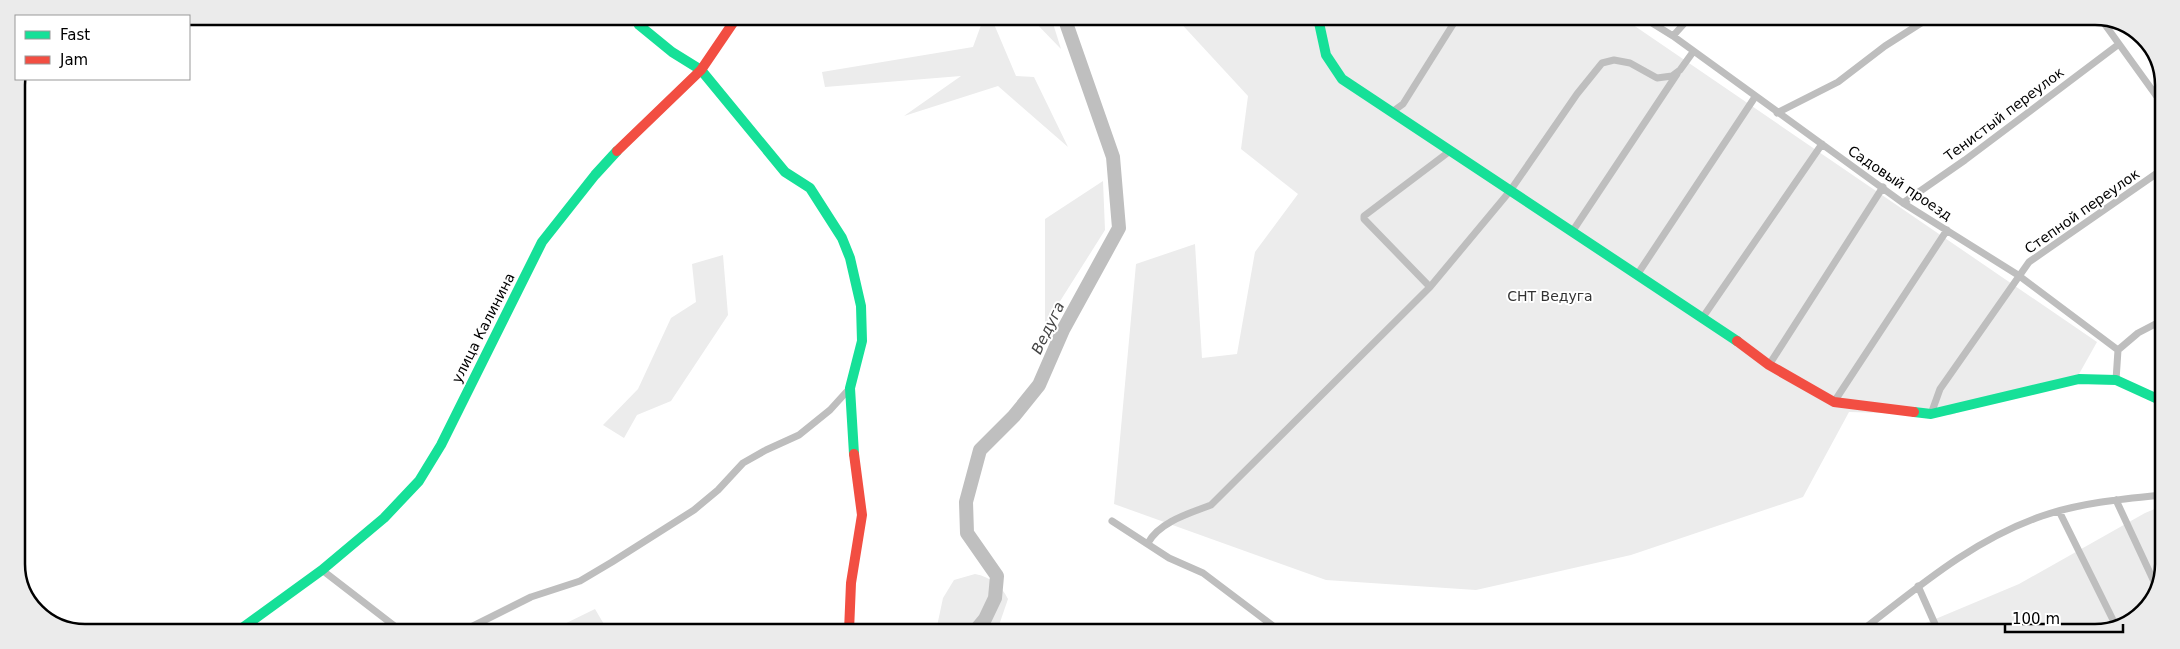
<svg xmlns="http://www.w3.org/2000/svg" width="2180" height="649" viewBox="0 0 2180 649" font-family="'DejaVu Sans',sans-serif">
<rect width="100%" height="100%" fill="#fff"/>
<path fill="#ececec" d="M984,17H991L1016,76L1034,77L1068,147L998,86L904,116L961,76L825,87L822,72L973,47Z
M1030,17H1051L1061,49Z
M1176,18H1623L2097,342L2079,374L1950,415L1849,412L1803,497L1631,555L1476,590L1326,580L1114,504L1136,264L1195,244L1202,358L1237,354L1255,252L1298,194L1241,149L1248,96Z
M1103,181L1105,230L1045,325V219Z
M723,255L728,315L671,401L637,415L624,438L603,425L638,389L671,318L696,302L692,264Z
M2162,506L2161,582L2137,619L2095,633H1902L2019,584L2145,513Z
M975,574C990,577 1001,585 1008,599L997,631H936L943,598L954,580Z
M595,609L608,631H550Z"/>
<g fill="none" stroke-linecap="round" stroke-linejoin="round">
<path stroke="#bfbfbf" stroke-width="14" d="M975,631L985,619L995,598L997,576L967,533L966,502L980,450L1014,416L1039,385L1063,330L1119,228L1113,157L1064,17"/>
<path stroke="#bebebe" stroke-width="7" d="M1644,18L1673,36L1903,203L2018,275L2118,350L2116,380
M2101,19L2163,105
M1673,36L1689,18
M1392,112L1403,104L1457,18
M1777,113L1838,82L1885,46L1929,18
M1903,203L1965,160L2119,44
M1572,232L1677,74
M1637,275L1755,97
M1430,287L1510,191L1577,94L1602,63L1614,60L1630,63L1657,78L1672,76L1680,70L1693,52
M1703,317L1822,144
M2118,350L2138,333L2163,320
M1769,365L1883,187
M1834,402L1947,230
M1931,414L1940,389L2029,262L2163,169
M2116,500L2157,588
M2059,511L2116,626
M1112,521L1169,558L1203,573L1281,632
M1148,543C1159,522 1190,513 1211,505L1430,287L1364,219V216L1450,151
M322,570L401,631
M1918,586L1939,633
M1870,625L1874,632
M463,631L531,597L580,581L612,562L694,510L718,490L743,463L766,450L799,435L830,410L850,388
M1860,632C1917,588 1972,540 2042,516C2080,503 2122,499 2162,495"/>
<path stroke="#16e098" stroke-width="10" d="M635,17L639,25L672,52L701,70L785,172L810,188L842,238L850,258L861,306L862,341L850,388L854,454
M1318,18L1326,55L1342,79L1737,341
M1914,412L1931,414L2079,379L2116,380L2162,401
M238,631L322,570L384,518L419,481L441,445L542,242L595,175L617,151"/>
<path stroke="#f24e42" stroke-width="10" d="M617,151L701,70L737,17
M1737,341L1769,365L1834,402L1914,412
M849,631L851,583L862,515L854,454"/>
</g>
<g text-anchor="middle" stroke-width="4" stroke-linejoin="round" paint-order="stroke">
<g font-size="14" fill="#000" stroke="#fff">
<text transform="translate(2004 114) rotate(-37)" y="5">Тенистый переулок</text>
<text transform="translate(1900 183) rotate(34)" y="5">Садовый проезд</text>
<text transform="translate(2082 211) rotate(-35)" y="5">Степной переулок</text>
<text transform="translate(483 328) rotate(-63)" y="5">улица Калинина</text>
</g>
<g font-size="14" fill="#333" stroke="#fff">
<text x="1550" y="301">СНТ Ведуга</text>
</g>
<g font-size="15" font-style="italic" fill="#444" stroke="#fff">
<text transform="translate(1048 328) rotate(-64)" y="5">Ведуга</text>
</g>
</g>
<path d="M0 0H2180V649H0ZM85 25H2095A60 60 0 0 1 2155 85V564A60 60 0 0 1 2095 624H85A60 60 0 0 1 25 564V85A60 60 0 0 1 85 25Z" fill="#ebebeb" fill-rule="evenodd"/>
<path fill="none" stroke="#000" stroke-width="2.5" d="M85 25H2095A60 60 0 0 1 2155 85V564A60 60 0 0 1 2095 624H85A60 60 0 0 1 25 564V85A60 60 0 0 1 85 25Z"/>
<rect x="15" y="15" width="175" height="65" fill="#ffffff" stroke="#999999"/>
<rect x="25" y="31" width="25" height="8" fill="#16e098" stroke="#999999"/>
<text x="60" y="40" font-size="15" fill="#000000">Fast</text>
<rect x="25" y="56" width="25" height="8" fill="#f24e42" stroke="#999999"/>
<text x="60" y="65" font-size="15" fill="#000000">Jam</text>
<path d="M2005 624v8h118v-8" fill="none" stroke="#000000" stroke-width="2.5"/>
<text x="2012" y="624" font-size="15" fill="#000000" stroke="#ffffff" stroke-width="4" paint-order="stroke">100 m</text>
</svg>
